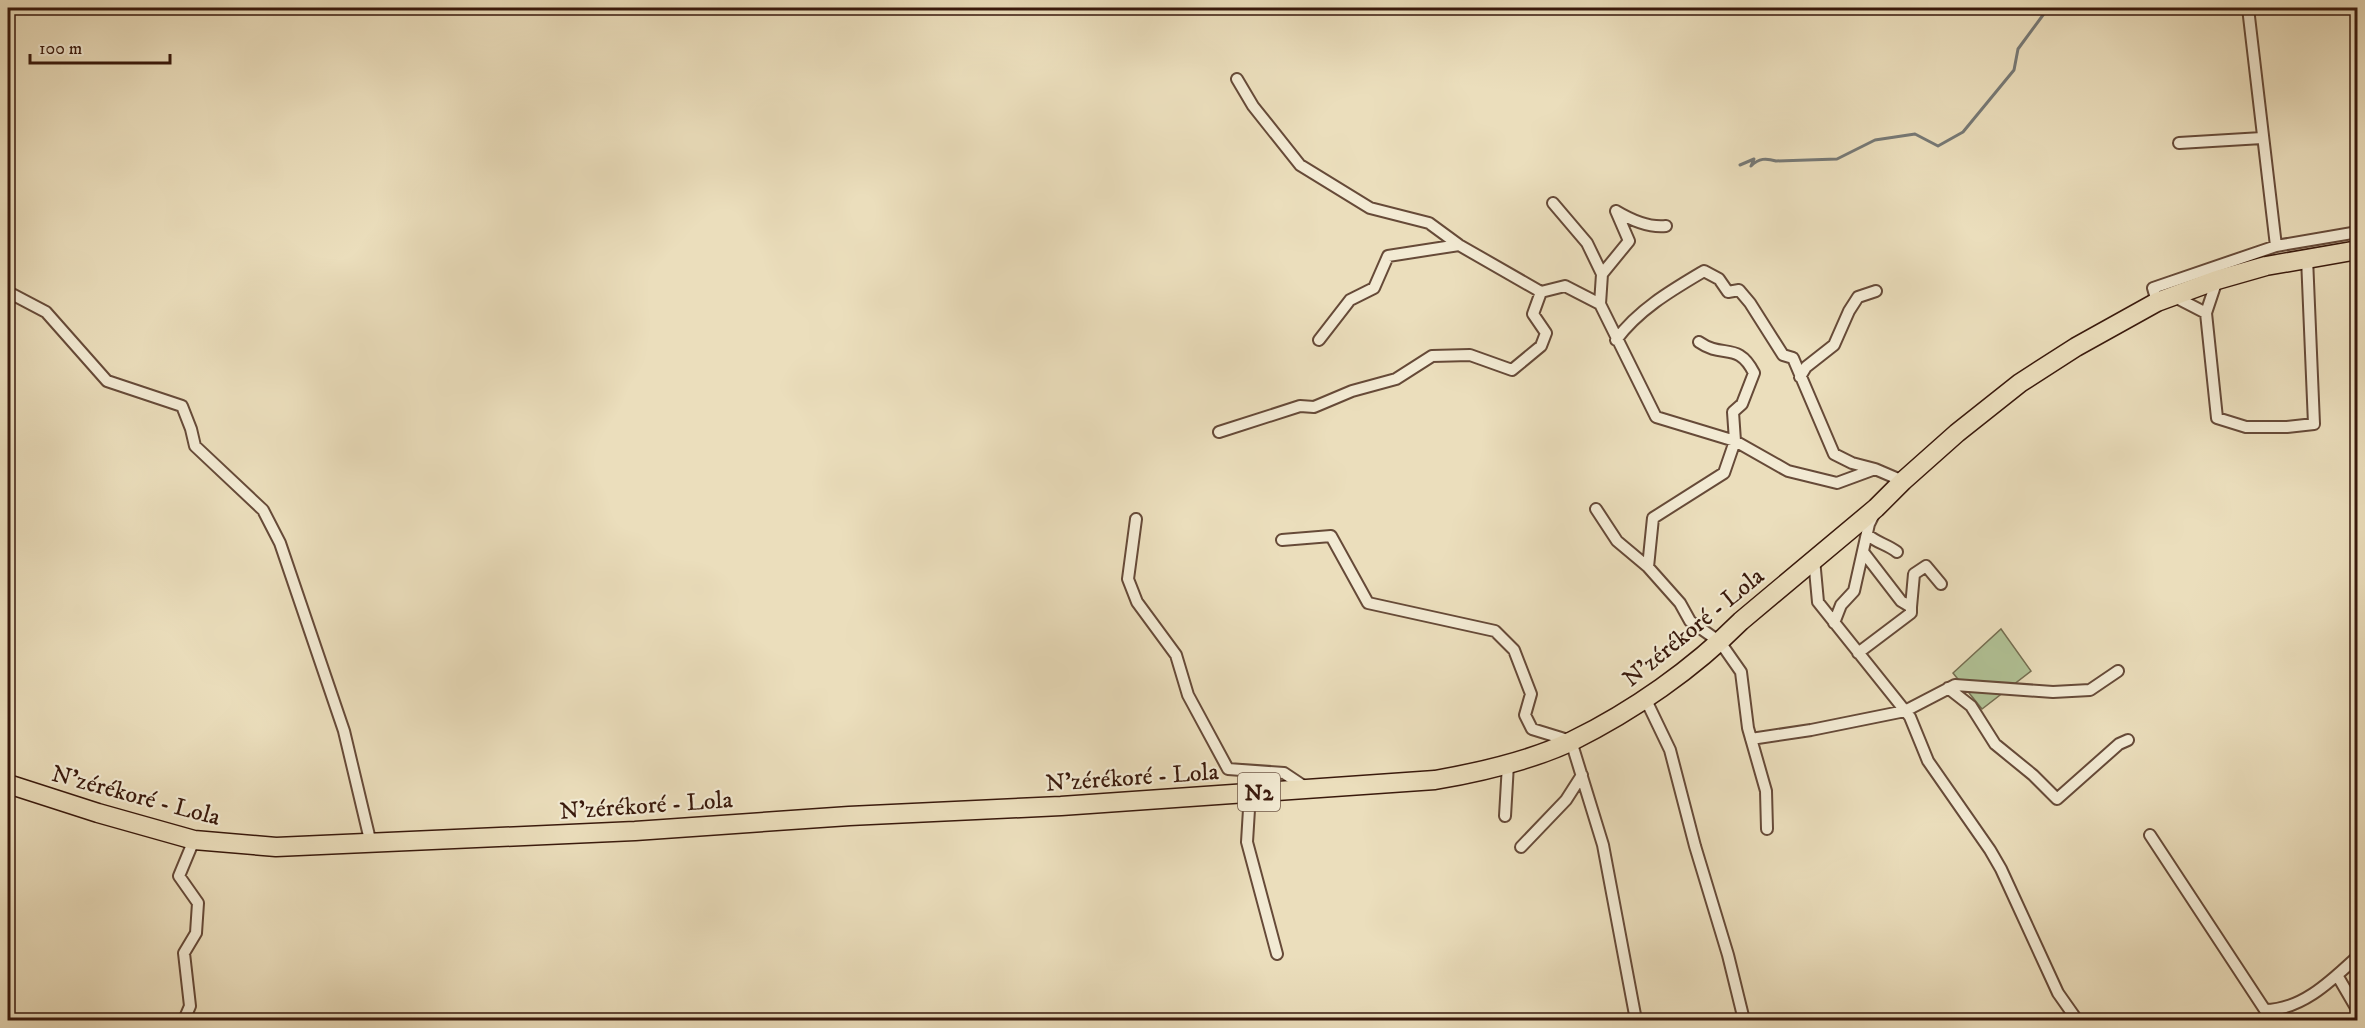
<svg xmlns="http://www.w3.org/2000/svg" width="2365" height="1028" viewBox="0 0 2365 1028" font-family="'IM FELL DW Pica',serif">
<rect width="100%" height="100%" fill="#ebdebc"/>
<filter id="stains"><feTurbulence type="fractalNoise" baseFrequency=".00333" numOctaves="4"/><feColorMatrix values="0 0 0 0 .2 0 0 0 0 .09 0 0 0 0 .02 0 0 0 .5 -.17"/></filter>
<radialGradient id="worn" r=".72"><stop offset=".6" stop-color="#630" stop-opacity="0"/><stop offset="1" stop-color="#630" stop-opacity=".3"/></radialGradient>
<path fill="#b1c296" stroke="#756e51" stroke-width="1.5" d="M2001,629L2031,671L1982,709L1953,673Z"/>
<g fill="none" stroke-linecap="round" stroke-linejoin="round">
<path stroke="#767976" stroke-width="3" d="M1740,165L1754,159L1751,166C1759,158 1766,158 1776,161L1837,159L1875,140L1915,134L1938,146L1963,132L2014,70L2018,49L2046,11L2053,8"/>
<defs>
<path id="minor" d="M2248,8L2276,246
M1237,79L1253,106L1300,165L1370,208L1429,223L1459,245L1541,292L1565,286L1600,304L1656,417L1735,441L1788,471L1837,483L1875,469L1903,481
M2179,143L2262,138
M1553,203L1587,243L1602,274L1600,304
M1616,211C1631,220 1648,228 1666,226
M1602,274L1629,241L1616,211
M2217,280L2206,313L2217,418L2246,427H2287L2314,424L2307,258
M8,292L46,312L107,381L182,406L191,429L195,446L263,510L280,543L344,731L371,844
M2173,296L2206,313
M2157,302L2153,288L2276,246L2358,232
M1319,340L1350,300L1374,288L1388,256L1459,245
M1616,340C1639,309 1672,290 1704,271L1719,279L1728,292L1739,290L1750,303L1783,355L1793,358L1834,454L1852,463L1875,469
M1699,342C1723,359 1738,341 1754,373L1742,404L1733,412L1735,441L1724,473L1653,518L1648,567L1680,603L1690,621L1720,642L1741,672L1748,728L1766,791L1767,829
M1800,377L1806,367L1834,345L1849,311L1858,297L1876,291
M1219,432L1300,406L1314,407L1352,391L1396,379L1432,356L1470,355L1512,370L1541,346L1546,333L1533,314L1541,292
M1596,509L1617,541L1648,567
M1136,519L1128,579L1137,602L1176,655L1188,695L1228,769L1284,773L1305,787
M1867,534C1876,543 1887,544 1897,552
M1282,540L1331,536L1368,603L1495,631L1514,650L1531,694L1525,715L1532,729L1571,741L1603,845L1636,1020
M1864,553L1901,601L1911,607L1914,574L1926,566L1941,584
M1814,559L1818,602L1910,717L1928,761L1990,850L2001,869L2058,993L2077,1020
M1834,623L1841,605L1854,591L1869,524L1874,514
M1858,653L1911,613V607
M1948,688L1971,706L1995,744L2033,775L2057,799L2119,744L2128,740
M1645,698L1670,750L1695,846L1728,955L1744,1020
M1751,739L1811,730L1905,711L1955,685L2053,692L2090,690L2118,671
M1250,793L1247,842L1277,954
M1505,816L1508,764
M2150,835L2265,1010C2302,1010 2332,980 2358,956
M1521,847L1566,800L1582,775
M2337,975L2358,1011
M184,1020L190,1006L184,953L196,933L198,903L179,876L194,840"/>
<path id="trunk" d="M8,784L98,813L194,840L276,847L635,831L849,816L1061,806L1435,780C1481,772 1530,761 1572,741C1633,711 1693,669 1741,621L1876,508L1903,481L1957,433L2020,383L2076,347L2157,302L2217,280L2266,266L2358,250"/>
</defs>
<use href="#minor" stroke="#664a38" stroke-width="14"/>
<use href="#trunk" stroke="#39190c" stroke-width="21"/>
<use href="#minor" stroke="#f2ead3" stroke-width="10"/>
<use href="#trunk" stroke="#ebdebc" stroke-width="18"/>
</g>
<g text-anchor="middle" stroke-width="4.5" stroke-linejoin="round" paint-order="stroke">
<rect fill="#f2ead3" stroke="#705848" stroke-width="1.5" x="1238" y="773" width="42" height="38" rx="4.5"/>
<g font-size="22" font-weight="bold" fill="#39190c">
<text x="1259" y="800">N2</text>
</g>
<g font-size="24" fill="#39190c" stroke="#f2ead3">
<text transform="translate(1693 627) rotate(-39)" y="8">N'zérékoré - Lola</text>
<text transform="translate(1132 777) rotate(-4)" y="8">N'zérékoré - Lola</text>
<text transform="translate(136 795) rotate(15)" y="8">N'zérékoré - Lola</text>
<text transform="translate(646 805) rotate(-4)" y="8">N'zérékoré - Lola</text>
</g>
</g>
<rect width="2365" height="1028" fill="none" stroke="#ebdebc" stroke-width="30"/>
<rect x="9" y="9" width="2347" height="1010" fill="none" stroke="#39190c" stroke-width="3"/>
<rect x="15" y="15" width="2335" height="998" fill="none" stroke="#39190c" stroke-width="1.5"/>
<path d="M30 54v9h140v-9" fill="none" stroke="#39190c" stroke-width="3"/>
<text x="39" y="54" font-size="18" fill="#39190c" stroke="#f2ead3" stroke-width="4.5" paint-order="stroke">100 m</text>
<rect width="100%" height="100%" filter="url(#stains)"/>
<rect width="100%" height="100%" fill="url(#worn)"/>
</svg>
